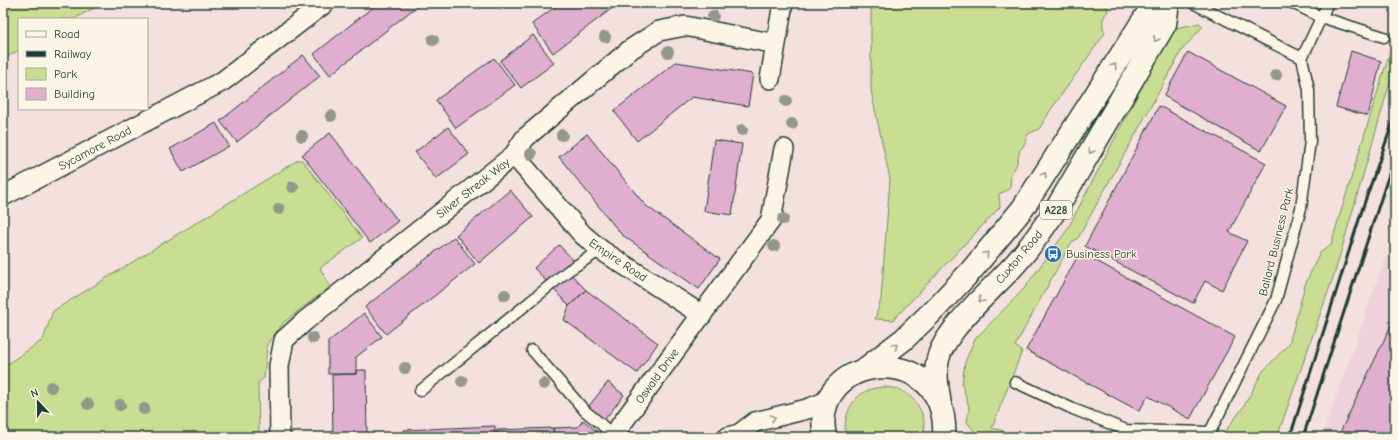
<svg xmlns="http://www.w3.org/2000/svg" width="1398" height="440" viewBox="0 0 1398 440" font-family="'Comic Neue',sans-serif">
<rect width="100%" height="100%" fill="#f4e0de"/>
<filter id="ink" filterUnits="userSpaceOnUse"><feTurbulence type="fractalNoise" baseFrequency=".025" numOctaves="2"/><feDisplacementMap in="SourceGraphic" scale="8" xChannelSelector="R" yChannelSelector="G"/><feConvolveMatrix kernelMatrix="1 2 1 2 8 2 1 2 1" color-interpolation-filters="sRGB"/></filter>
<g filter="url(#ink)">
<path fill="#eed1da" d="M1395,231V437H1322Z"/>
<path fill="#c9de93" stroke="#748e64" d="M3,3H103L74,19H19V50L3,59Z
M871,3H1113L1106,4L1108,11C1102,17 1101,25 1105,33L1050,111L1039,129L1028,134L1023,147L1020,150L1016,166L1011,174L1010,189L999,194L1000,207L893,320L875,319L881,299L890,179L871,91Z
M1199,23L1203,26L1182,50L1078,238L1071,243L1015,346L1022,351L992,428L1026,437H979L967,422L969,407L962,384L965,362L975,339L1023,290L1067,230L1172,29Z
M1395,35V65L1335,272L1277,437H1221L1244,406L1263,371L1289,344L1305,285L1319,254L1331,244Z
M298,160H302L362,238L320,268L330,287L284,322L267,344L264,378L258,383L259,437H3V367L43,340L53,311Z
M884,387C888,387 893,388 897,389C916,395 929,418 923,437H846C842,418 851,395 872,389C876,388 880,387 884,387Z"/>
<path fill="#e0afcf" stroke="#1f3d34" d="M378,3H421L330,75L314,54Z
M560,3H619L553,53L532,24Z
M533,35L554,63L521,88L500,61Z
M1351,51L1381,61L1368,116L1336,107Z
M1188,52L1286,106L1261,151L1164,96Z
M303,55L320,76L237,142L220,121Z
M494,58L515,85L456,128L436,100Z
M676,62L753,74L748,106L692,97L637,141L614,111Z
M1159,106L1266,163L1229,232L1247,241L1222,290L1205,281L1193,303L1085,246Z
M216,123L229,146L183,172L170,149Z
M448,127L469,154L436,179L415,152Z
M330,133L398,221L370,243L302,155Z
M587,134L645,205L720,259L699,289L621,234L559,157Z
M714,140L742,144L732,215L704,211Z
M510,190L533,217L479,263L456,235Z
M454,237L475,264L386,334L365,307Z
M559,245L574,261L566,269L586,290L569,306L534,268Z
M1080,252L1235,337L1190,419L1148,396L1139,411L1026,350Z
M586,290L658,343L637,373L564,320L569,306Z
M364,313L382,337L356,357V374H328V342Z
M1395,317V437H1338Z
M356,370H366L367,437H333L332,375L356,374Z
M608,382L624,395L601,424L585,411Z
M583,420L601,435L599,437H554L553,428L578,427Z
M495,426V437H404V430Z
M553,428L554,437H497V430Z"/>
<g fill="none" stroke-linecap="round" stroke-linejoin="round">
<defs>
<path id="service" d="M1292,3L1321,17L1384,37
M1302,58L1328,3
M532,350L585,411L601,424L613,436
M1015,382L1073,409L1126,430L1210,432L1276,300L1301,208L1310,141L1309,90L1302,58L1193,3
M420,391L569,270L601,250"/>
<path id="minor" d="M770,79L783,3
M514,155L582,234L601,250L702,315
M3,196L223,81L325,3
M280,437L279,366L284,340L305,321L514,155L525,138L631,49L659,31L685,26L776,44
M612,437L771,220L784,149
M728,437L739,434L755,422L807,409L828,401"/>
<path id="primary" d="M864,370L904,339L933,311L971,271L1023,208L1148,13L1158,3
M940,405C938,390 934,373 938,359C945,329 995,287 1016,263C1032,245 1045,226 1058,206L1165,24L1168,3
M825,437C807,351 950,337 944,437"/>
</defs>
<use href="#service" stroke="#1f3d34" stroke-width="13"/>
<use href="#minor" stroke="#1f3d34" stroke-width="22"/>
<use href="#primary" stroke="#1f3d34" stroke-width="25"/>
<use href="#service" stroke="#fcf5e5" stroke-width="10"/>
<use href="#minor" stroke="#fcf5e5" stroke-width="19"/>
<use href="#primary" stroke="#fcf5e5" stroke-width="22"/>
<path stroke="#1f3d34" stroke-width="3" d="M1290,437L1363,207L1395,116
M1303,437L1395,156"/>
</g>
<g fill="#92988b">
<circle cx="713" cy="16" r="6"/>
<circle cx="605" cy="37" r="6"/>
<circle cx="433" cy="40" r="6"/>
<circle cx="668" cy="52" r="6"/>
<circle cx="1276" cy="75" r="6"/>
<circle cx="786" cy="101" r="6"/>
<circle cx="331" cy="116" r="6"/>
<circle cx="792" cy="124" r="6"/>
<circle cx="742" cy="130" r="6"/>
<circle cx="562" cy="135" r="6"/>
<circle cx="302" cy="136" r="6"/>
<circle cx="531" cy="154" r="6"/>
<circle cx="293" cy="187" r="6"/>
<circle cx="279" cy="209" r="6"/>
<circle cx="783" cy="219" r="6"/>
<circle cx="774" cy="246" r="6"/>
<circle cx="505" cy="295" r="6"/>
<circle cx="313" cy="338" r="6"/>
<circle cx="405" cy="368" r="6"/>
<circle cx="462" cy="381" r="6"/>
<circle cx="544" cy="384" r="6"/>
<circle cx="51" cy="387" r="6"/>
<circle cx="88" cy="404" r="6"/>
<circle cx="120" cy="405" r="6"/>
<circle cx="144" cy="409" r="6"/>
</g>
<defs><path id="oneway-chevron" d="M-2-3.5L2.5 0L-2 3.5" fill="none" stroke-width="1.6" stroke-linecap="round" stroke-linejoin="round"/></defs>
<g stroke="#8e998c">
<use href="#oneway-chevron" transform="translate(1156 39) rotate(120)"/>
<use href="#oneway-chevron" transform="translate(1114 66) rotate(-57)"/>
<use href="#oneway-chevron" transform="translate(1091 151) rotate(120)"/>
<use href="#oneway-chevron" transform="translate(1044 175) rotate(-57)"/>
<use href="#oneway-chevron" transform="translate(986 254) rotate(-49)"/>
<use href="#oneway-chevron" transform="translate(981 300) rotate(133)"/>
<use href="#oneway-chevron" transform="translate(895 346) rotate(-38)"/>
<use href="#oneway-chevron" transform="translate(773 418) rotate(-13)"/>
</g>
</g>
<defs>
<symbol id="bus-disc" viewBox="-11 -11 22 22"><circle r="9.5" fill="#1f6fb2" stroke="#fcf5e5"/><path d="M-5-6H5V4H4V6H2V4H-2V6H-4V4H-5ZM-3.5-4V0h7V-4ZM-3.5 1.2v1.5H-2V1.2ZM2 1.2v1.5H3.5V1.2Z" fill="#fff"/></symbol>
</defs>
<g fill-rule="evenodd">
<use href="#bus-disc" x="1043" y="244" width="20" height="20"/>
</g>
<g text-anchor="middle" stroke-width="3" stroke-linejoin="round" paint-order="stroke">
<rect fill="#fcf5e5" stroke="#617469" stroke-width="1" x="1040" y="201" width="32" height="18" rx="3"/>
<g font-size="11" font-weight="bold" fill="#1f3d34">
<text x="1056" y="214">A228</text>
</g>
<g font-size="12" fill="#1f3d34" stroke="#fcf5e5">
<text transform="translate(95 148) rotate(-28)" y="4">Sycamore Road</text>
<text transform="translate(473 188) rotate(-38)" y="4">Silver Streak Way</text>
<text transform="translate(1276 242) rotate(-76)" y="4">Ballard Business Park</text>
<text transform="translate(1019 257) rotate(-50)" y="4">Cuxton Road</text>
<text transform="translate(618 260) rotate(34)" y="4">Empire Road</text>
<text transform="translate(657 376) rotate(-54)" y="4">Oswald Drive</text>
</g>
<g font-size="12" fill="#1f3d34" stroke="#fcf5e5" text-anchor="start">
<text x="1066" y="258">Business Park</text>
</g>
</g>
<rect width="1398" height="440" fill="none" stroke="#fcf5e5" stroke-width="16"/>
<rect x="8" y="8" width="1382" height="424" fill="none" stroke="#1f3d34" stroke-width="1.5" filter="url(#ink)"/>
<rect x="18" y="18" width="130" height="92" fill="#fcf5e5" stroke="#a4ab9e"/>
<rect x="26" y="31" width="20" height="6" fill="#fcf5e5" stroke="#a4ab9e"/>
<text x="54" y="38" font-size="12" fill="#1f3d34">Road</text>
<rect x="26" y="51" width="20" height="6" fill="#1f3d34" stroke="#a4ab9e"/>
<text x="54" y="58" font-size="12" fill="#1f3d34">Railway</text>
<rect x="26" y="68" width="20" height="12" fill="#c9de93" stroke="#a4ab9e"/>
<text x="54" y="78" font-size="12" fill="#1f3d34">Park</text>
<rect x="26" y="88" width="20" height="12" fill="#e0afcf" stroke="#a4ab9e"/>
<text x="54" y="98" font-size="12" fill="#1f3d34">Building</text>
<g transform="translate(38 402) rotate(338)" stroke="#fcf5e5" stroke-width="3" paint-order="stroke">
<path d="M0-3L7 15L0 10L-7 15Z" fill="#1f3d34"/>
<text y="-6" font-size="11" font-weight="bold" text-anchor="middle" fill="#1f3d34">N</text>
</g>
</svg>
